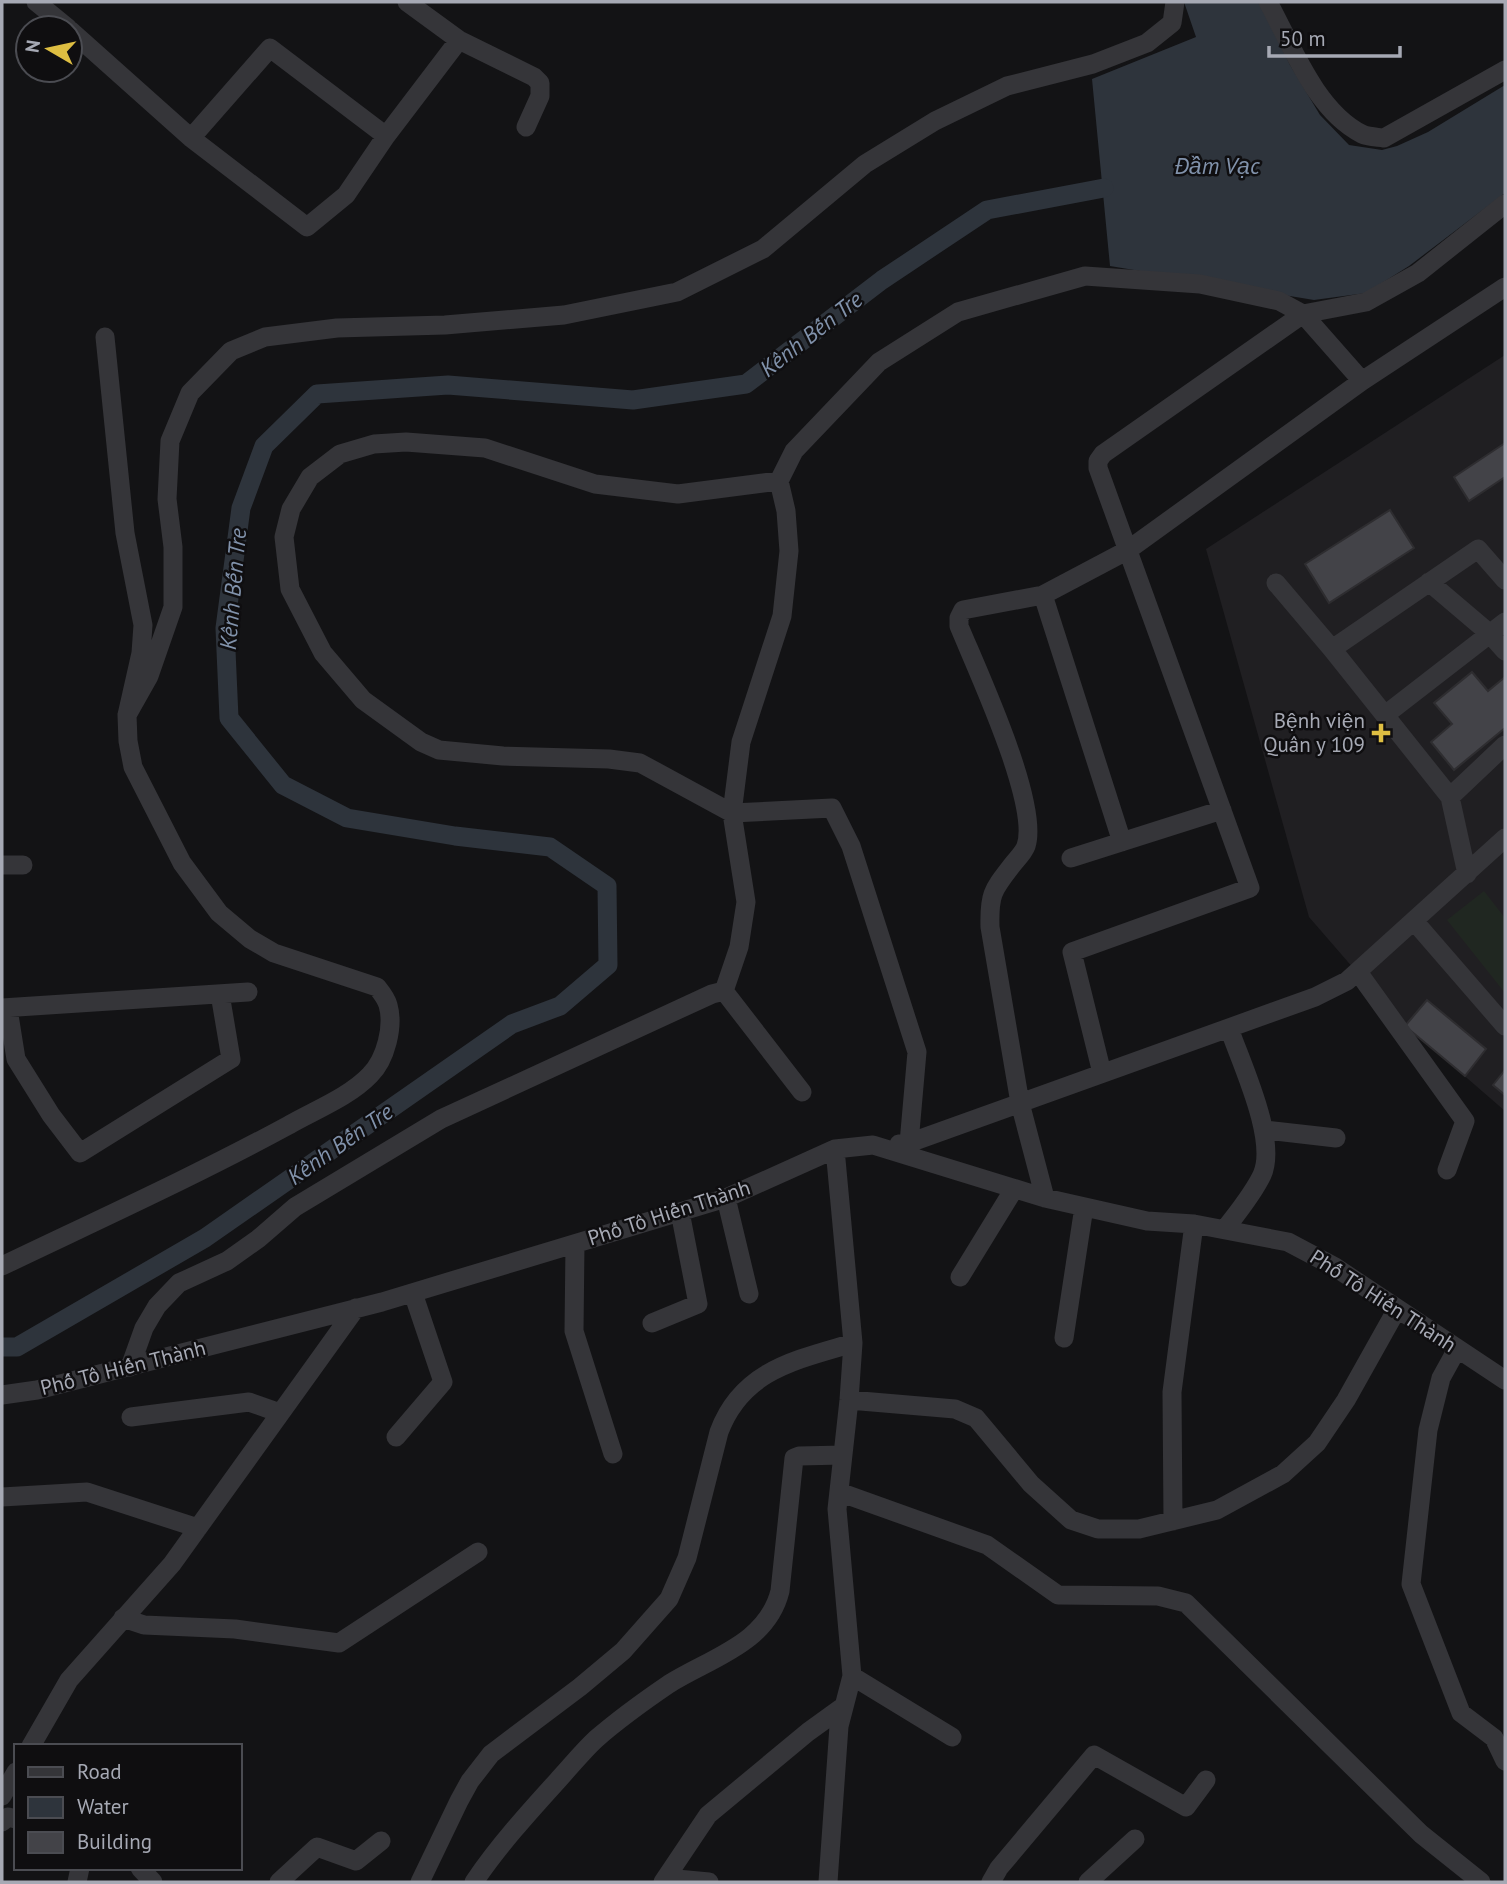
<svg xmlns="http://www.w3.org/2000/svg" width="1507" height="1884" viewBox="0 0 1507 1884" font-family="'PT Sans',sans-serif">
<rect width="100%" height="100%" fill="#131315"/>
<path fill="#201f22" d="M1505,355V1111L1393,1014L1309,917L1206,549Z"/>
<path fill="#202721" d="M1484,891L1505,918V993L1447,920Z"/>
<path fill="#2e343c" d="M1184,2H1259L1290,65L1320,115L1349,145L1382,150L1397,146L1428,132L1505,85V193L1409,266L1366,293L1314,300L1110,266L1092,79L1196,37Z"/>
<g fill="none" stroke-linecap="round" stroke-linejoin="round">
<path stroke="#2e343c" stroke-width="19" d="M2,1347H17L205,1238L512,1024L560,1006L608,965L607,886L550,847L455,836L347,818L283,785L229,718L225,628L241,508L264,446L317,394L448,385L633,400L746,384L882,280L987,210L1104,188"/>
</g>
<path fill="#434348" stroke="#2e2d30" stroke-width="2" d="M1505,443V477L1469,501L1454,477Z
M1390,510L1414,548L1329,603L1305,564Z
M1472,672L1488,691L1505,677V728L1454,770L1431,742L1452,724L1434,703Z
M1427,1000L1486,1049L1465,1076L1405,1026Z
M1505,1070V1095L1493,1085Z"/>
<g fill="none" stroke-linecap="round" stroke-linejoin="round">
<path stroke="#353539" stroke-width="19" d="M36,2L68,28
M1268,2C1292,46 1316,111 1362,134C1368,137 1377,137 1384,138L1505,70
M70,30L191,138L307,227L346,195L386,136L459,40L407,2
M459,40L534,77L540,83V96L526,127
M191,138L270,48L386,136
M779,481L678,494L595,484L485,448L406,442L374,444L340,454L310,477L291,509L284,537L290,589L323,653L363,700L421,742L439,750L503,756L609,759L640,763L732,813L832,808L851,846L917,1052L909,1143
M1429,582L1489,633L1505,651
M1276,583L1332,649L1450,797L1467,874
M1043,595L1122,842
M1332,649L1478,549L1505,580
M127,715L149,676L173,607V547L167,499L170,441L190,393L231,351L265,337L337,328L445,325L564,315L677,292L763,249L865,164L935,121L1007,86L1093,64L1147,43L1172,23L1175,2
M1385,715L1505,622
M1450,797L1505,745
M1071,858L1222,810
M2,865H23
M1414,921L1505,1026
M1358,972L1465,1121L1447,1170
M724,991L739,947L746,902L732,813L741,742L782,616L789,551L786,511L779,481L794,451L879,362L958,312L1085,276L1200,284L1279,301L1303,314L1362,381
M2,1008L248,992
M8,1009L16,1059L51,1115L80,1153L231,1059L220,994
M1102,1073L1072,952L1250,888L1098,468V461L1103,454L1303,314L1366,302L1418,273L1505,204
M1265,1130L1336,1138
M899,1144L909,1143L1315,997L1347,981L1505,838
M726,1198L749,1294
M1045,1198L1020,1103L990,927C989,893 993,890 1013,864C1017,859 1024,852 1026,846C1040,804 977,670 959,626V618L963,610L1043,595L1128,550L1362,381L1505,287
M1225,1229C1238,1212 1253,1194 1262,1175C1278,1140 1241,1063 1229,1028
M575,1244L574,1331L613,1454
M2,1266C98,1220 195,1176 289,1125C315,1110 349,1097 370,1075C386,1059 394,1026 388,1005C386,998 381,992 377,987L274,953L250,939L219,913L182,863L133,767L128,741L127,715L141,653L143,625L125,533L105,337
M960,1277L1014,1189
M652,1323L698,1304L680,1212
M1064,1338L1084,1207
M1457,1349L1441,1378L1428,1430L1411,1584L1461,1713L1494,1738L1505,1761
M130,1367L144,1328L157,1306L179,1283L227,1261L258,1239L295,1207L441,1119L712,994L724,991L802,1092
M2,1395L37,1390L382,1302L726,1198L835,1149L873,1145L1045,1198L1147,1221L1194,1224L1288,1242L1335,1267L1505,1380
M849,1400L955,1409L976,1418L1031,1484L1071,1520L1098,1529H1139L1217,1510L1283,1474L1317,1443L1346,1400L1397,1309
M131,1417L249,1402L280,1413
M396,1437L443,1382L413,1293
M839,1492L987,1545L1058,1595L1158,1596L1186,1603L1421,1834L1481,1882
M2,1497L87,1492L198,1528
M1173,1521L1172,1392L1194,1224
M123,1618L144,1625L235,1629L339,1643L478,1552
M852,1676L952,1737
M31,1746L69,1680L172,1564L356,1308
M2,1796L16,1772
M2,1822L8,1817L16,1819
M140,1868L153,1882
M666,1878L709,1882
M77,1882L80,1868
M279,1882L317,1847L356,1861L381,1841
M420,1882L459,1801L470,1781L491,1754L580,1687L623,1651L669,1599L687,1558L719,1432C742,1370 796,1360 853,1343
M474,1882C499,1845 530,1811 559,1779C571,1766 583,1751 596,1739C619,1719 644,1701 669,1684C710,1658 767,1644 780,1591L794,1458L799,1456L843,1455
M663,1882L708,1815L808,1732L844,1706
M828,1882L839,1726L852,1676L837,1509L849,1400L853,1343L835,1149
M991,1882L999,1868L1094,1755L1186,1807L1206,1780
M1088,1882L1135,1839"/>
</g>
<path fill="#debe42" stroke="#0f0e10" stroke-width="2.5" d="M1377.5 722.5h7v7h7v7h-7v7h-7v-7h-7v-7h7z"/>
<g text-anchor="middle" stroke-width="5" stroke-linejoin="round" paint-order="stroke">
<g font-size="21" fill="#a6a9b4" stroke="#0f0e10" text-anchor="end">
<text x="1365" y="728">Bệnh viện<tspan x="1365" dy="24">Quân y 109</tspan></text>
</g>
<g font-size="21" fill="#a6a9b4" stroke="#0f0e10">
<text transform="translate(669 1213) rotate(-18)" y="7">Phố Tô Hiến Thành</text>
<text transform="translate(1383 1301) rotate(33)" y="7">Phố Tô Hiến Thành</text>
<text transform="translate(123 1368) rotate(-14)" y="7">Phố Tô Hiến Thành</text>
</g>
<g font-size="23" font-style="italic" fill="#8192ab" stroke="#0f0e10">
<text x="1217" y="174">Đầm Vạc</text>
<text transform="translate(811 334) rotate(-38)" y="8">Kênh Bến Tre</text>
<text transform="translate(233 589) rotate(-85)" y="8">Kênh Bến Tre</text>
<text transform="translate(340 1144) rotate(-35)" y="8">Kênh Bến Tre</text>
</g>
</g>
<rect width="1507" height="1884" fill="none" stroke="#a6a9b4" stroke-width="7"/>
<rect x="14" y="1744" width="228" height="126" fill="#0f0e10" stroke="#4b4c52" stroke-width="2"/>
<rect x="28" y="1767" width="35" height="10" fill="#353539" stroke="#4b4c52" stroke-width="2"/>
<text x="77" y="1779" font-size="21" fill="#a6a9b4">Road</text>
<rect x="28" y="1797" width="35" height="21" fill="#2e343c" stroke="#4b4c52" stroke-width="2"/>
<text x="77" y="1814" font-size="21" fill="#a6a9b4">Water</text>
<rect x="28" y="1832" width="35" height="21" fill="#434348" stroke="#4b4c52" stroke-width="2"/>
<text x="77" y="1849" font-size="21" fill="#a6a9b4">Building</text>
<g transform="translate(49 49) rotate(279)"><circle r="33" fill="#0f0e10" stroke="#4b4c52" stroke-width="2"/>
<path d="M0-5L12 26L0 18L-12 26Z" fill="#debe42"/>
<text y="-10" font-size="19" font-weight="bold" text-anchor="middle" fill="#a6a9b4">N</text>
</g>
<path d="M1269 46v10h131v-10" fill="none" stroke="#a6a9b4" stroke-width="3.5"/>
<text x="1280" y="46" font-size="21" fill="#a6a9b4" stroke="#0f0e10" stroke-width="5" paint-order="stroke">50 m</text>
</svg>
